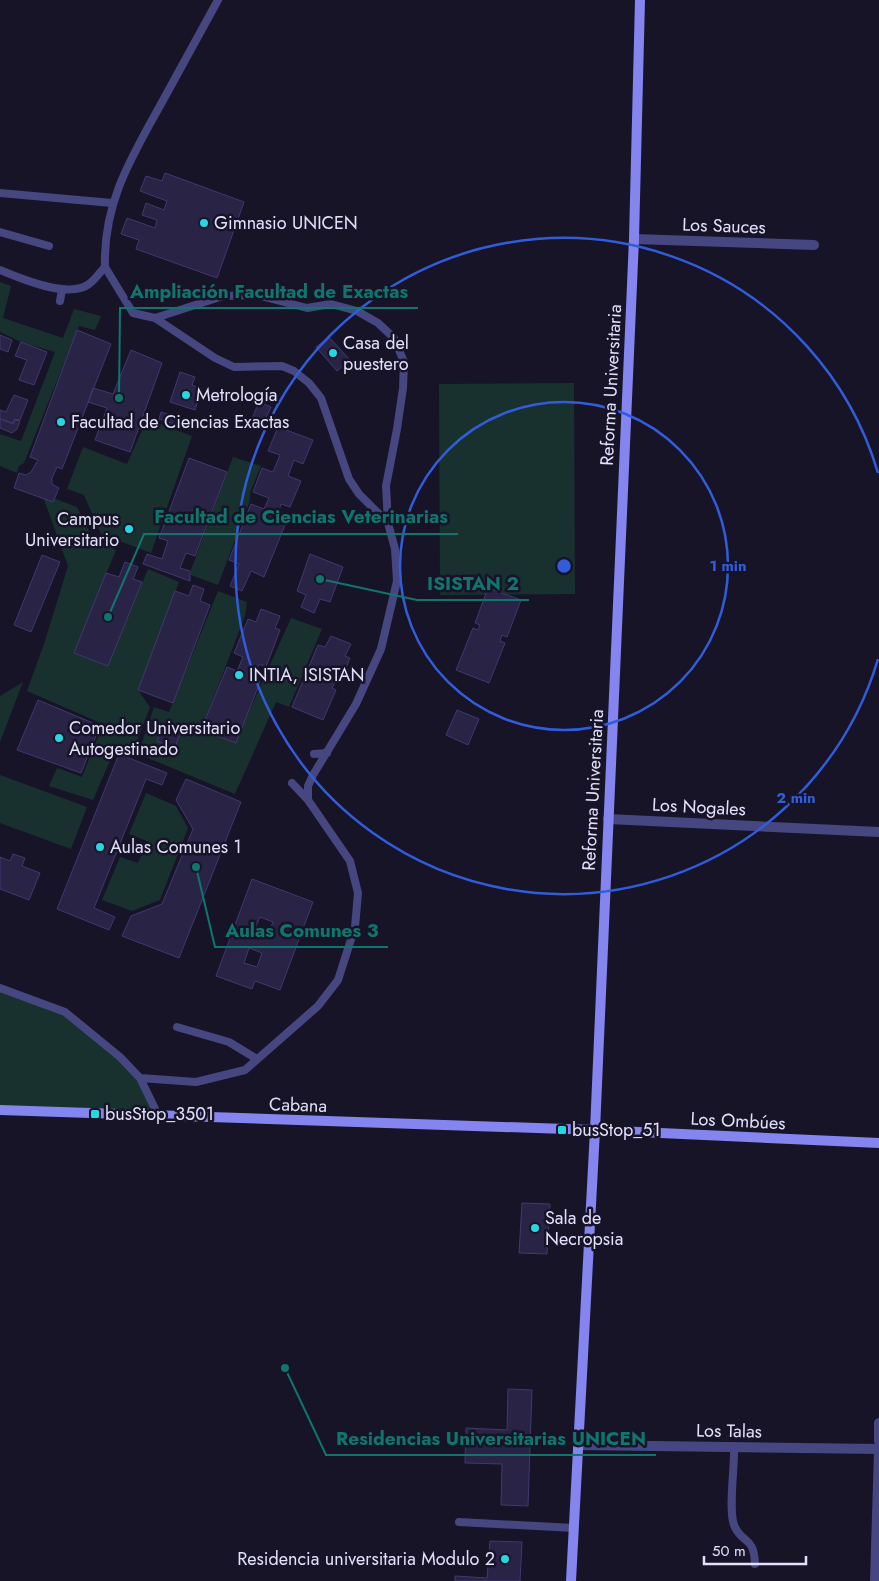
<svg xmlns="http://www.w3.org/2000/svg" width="879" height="1581" viewBox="0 0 879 1581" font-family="Jost,sans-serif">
<rect width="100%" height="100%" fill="#171428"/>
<path fill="#18312f" d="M0,282L11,286L3,318L63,338L74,309L101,316L95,330L79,326L24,463L19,466L17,473L0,466V434L21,441L55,352L21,342L0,332Z
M574,383L575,594L440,595L439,384Z
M147,419L192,436L151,553L101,534L84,495L67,489L83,447L127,464Z
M233,457L261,466L251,490L249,503L218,585L191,575V570Z
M42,494L77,507L93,539L116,550L74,653L108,666L148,569L179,582L138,690L150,707L133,752L116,747L93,800L49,786L57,768L82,777L103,724L27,691L45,641L68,566Z
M218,591L247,602L245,616L201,730L235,743L291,618L322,629L289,707L276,702L235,794L138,754L154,707L169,712Z
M23,682L0,742V696Z
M0,775L87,807L71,849L0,823Z
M146,793L176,806L188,828L160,900L132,911L102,900L120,857L138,863L147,841L129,834Z
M0,988L65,1012L140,1078L159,1117L0,1110Z"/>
<path fill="#292346" stroke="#41386f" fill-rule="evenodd" d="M165,173L244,202L217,278L136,249L139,240L121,234L127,218L155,228L157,220L142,215L146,203L164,210L167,201L140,191L146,176L162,181Z
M77,330L111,344L62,469L57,467L52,478V484L59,488L53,502L14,488L19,473L26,475L31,472L38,460L30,457Z
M0,335L12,340L8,352L0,349Z
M329,337L350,360L337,371L316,347Z
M21,342L47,352L34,385L19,380L27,360L15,356Z
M131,350L162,363L130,452L95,440L107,408L88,402L93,388L113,394Z
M180,372L195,377L192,385L202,389L195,410L170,402Z
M14,395L28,400L20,420L14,419V423L0,419V410L6,412Z
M259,402L271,407L262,426L251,421Z
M161,412L185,420L183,427L159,419Z
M0,419L13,424L15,420L20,421L17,429L12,433L0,428Z
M278,427L313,440L303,464L294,460L288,476L301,481L290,507L281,504L279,511L289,515L264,577L251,571L242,591L230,586L239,564L229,560L251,504L264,509L269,498L253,492L262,468L273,472L280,455L268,451Z
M189,458L227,472L195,556L186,553L180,568L190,571V581L143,564L147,554L162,559L168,541L159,538Z
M310,554L343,567L330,602L320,599L314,613L301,607L306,595L297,591Z
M42,555L60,562L31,632L14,625Z
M125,562L138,567L133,579L142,582L108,666L74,653L106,573L119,577Z
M193,585L204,589L200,601L210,605L173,703L138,690L175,591L189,596Z
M488,588L521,600L507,637L502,635L500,641L505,643L489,683L456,670L473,628L478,630L480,625L475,623Z
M261,609L280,616L275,628L280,630L266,667L259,664L253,679L260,682L236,743L201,730L227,667L237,671L243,657L234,653L248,619L256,622Z
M331,636L351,644L345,656L350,658L340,682L336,681L332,688L336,690L323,720L292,707L318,645L325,647Z
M38,700L100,726L81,773L17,750Z
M457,710L479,719L468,745L446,735Z
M163,726L180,733L175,748L157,741Z
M119,754L167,773L162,785L146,779L94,908L115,917L109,930L57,909Z
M186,779L241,802L179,958L122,936L131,916L162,904L193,829L176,800Z
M13,854L25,858L22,866L40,873L29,900L0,889V857L10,861Z
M252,879L313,902L280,990L255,981L252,989L216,976ZM260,917L273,922L267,937L254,931ZM249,948L262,953L257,967L244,963Z
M522,1203L550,1204L547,1254L519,1253Z
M508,1389L532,1390L528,1506L501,1505L502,1464L465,1463L466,1428L507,1430Z
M490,1541L522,1542L520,1581H455V1576L487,1578Z"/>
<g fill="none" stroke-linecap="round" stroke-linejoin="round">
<path stroke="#464680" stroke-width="8" d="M0,193L112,203
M0,232L49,246
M0,270C21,279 69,299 89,284C95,280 100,272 105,267C103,203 131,158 161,104C180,69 199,35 218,0
M60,301L62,290
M155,318L215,358L234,367L282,366L294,371L309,383L321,398L349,479L359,494L388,523
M314,754L327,753
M292,783L308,800
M0,988L65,1012L120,1057L140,1078L196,1082L245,1070L318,1006L338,980L355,927L358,893L350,861L308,800V786L313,775L356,704L381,649L397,581L395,549L388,523L386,486L397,429L403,388L404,362L394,338L378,323L357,311L331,304L307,308L257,295L223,296L155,318L133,313L105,267
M177,1027L229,1042L257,1059
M140,1078L159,1117
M734,1447C735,1466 728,1509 734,1525C742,1545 754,1535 755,1564
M459,1522L574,1528"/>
<path stroke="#464680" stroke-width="10" d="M634,239L814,245
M608,819L879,832
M879,1423V1441
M579,1445L879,1449
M875,1581L879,1450"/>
<path stroke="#8485ee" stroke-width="10" d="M0,1110L595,1130L879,1143
M571,1581L595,1130L634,239L640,0"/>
</g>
<g fill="none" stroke="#315ddc" stroke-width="2.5">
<circle cx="564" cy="566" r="164"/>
<path d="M878 659A328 328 0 1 1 878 473"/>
</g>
<g fill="#26d6e0" stroke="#171428" stroke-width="2">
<circle cx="204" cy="223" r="5"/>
<circle cx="333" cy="353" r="5"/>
<circle cx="186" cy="395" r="5"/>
<circle cx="61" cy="422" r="5"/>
<circle cx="129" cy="529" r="5"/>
<circle cx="239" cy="675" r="5"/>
<circle cx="59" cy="738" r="5"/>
<circle cx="100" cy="847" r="5"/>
<rect x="90" y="1109" width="10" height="10" rx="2.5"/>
<rect x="557" y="1125" width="10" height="10" rx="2.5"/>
<circle cx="535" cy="1228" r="5"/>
<circle cx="505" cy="1559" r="5"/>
</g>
<g text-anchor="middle" stroke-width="5" stroke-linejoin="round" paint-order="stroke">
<g font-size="18" fill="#e2e0fb" stroke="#171428" text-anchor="start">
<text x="214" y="229">Gimnasio UNICEN</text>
<text x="343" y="349">Casa del<tspan x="343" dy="21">puestero</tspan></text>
<text x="196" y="401">Metrología</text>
<text x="71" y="428">Facultad de Ciencias Exactas</text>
<text x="119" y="525" text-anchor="end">Campus<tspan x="119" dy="21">Universitario</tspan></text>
<text x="249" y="681">INTIA, ISISTAN</text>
<text x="69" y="734">Comedor Universitario<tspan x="69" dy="21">Autogestinado</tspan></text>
<text x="110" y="853">Aulas Comunes 1</text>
<text x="105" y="1120">busStop_3501</text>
<text x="572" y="1136">busStop_51</text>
<text x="545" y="1224">Sala de<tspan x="545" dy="21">Necropsia</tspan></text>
<text x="495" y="1565" text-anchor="end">Residencia universitaria Modulo 2</text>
</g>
<g font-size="18" fill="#e2e0fb" stroke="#171428">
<text transform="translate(724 226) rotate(2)" y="6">Los Sauces</text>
<text transform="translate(611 385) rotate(-87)" y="6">Reforma Universitaria</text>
<text transform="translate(593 790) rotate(-87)" y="6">Reforma Universitaria</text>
<text transform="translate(699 807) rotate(3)" y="6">Los Nogales</text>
<text transform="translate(298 1105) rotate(2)" y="6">Cabana</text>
<text transform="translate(738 1121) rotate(3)" y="6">Los Ombúes</text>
<text transform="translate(729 1431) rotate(1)" y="6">Los Talas</text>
</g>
</g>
<circle cx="564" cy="566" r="8" fill="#315ddc" stroke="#171428" stroke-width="2.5"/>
<g font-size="15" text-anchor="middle" font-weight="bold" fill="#315ddc" stroke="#171428" stroke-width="5" stroke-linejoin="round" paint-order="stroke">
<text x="728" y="571">1 min</text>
<text x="796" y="803">2 min</text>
</g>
<path fill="none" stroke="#0f766e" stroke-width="2" d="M119 398L120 308H418M108 617L144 534H458M320 579L417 600H529M196 867L215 947H388M285 1368L326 1455H656"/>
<g fill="#0f766e" stroke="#171428" stroke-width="2">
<circle cx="119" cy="398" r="5"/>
<circle cx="108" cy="617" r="5"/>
<circle cx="320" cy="579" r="5"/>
<circle cx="196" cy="867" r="5"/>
<circle cx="285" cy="1368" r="5"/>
</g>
<g font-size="19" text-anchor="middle" font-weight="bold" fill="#0f766e" stroke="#171428" stroke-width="5" stroke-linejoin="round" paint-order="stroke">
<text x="269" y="298">Ampliación Facultad de Exactas</text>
<text x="301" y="523">Facultad de Ciencias Veterinarias</text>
<text x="473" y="590">ISISTAN 2</text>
<text x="302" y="937">Aulas Comunes 3</text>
<text x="491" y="1445">Residencias Universitarias UNICEN</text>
</g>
<path d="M704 1556v8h102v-8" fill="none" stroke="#e2e0fb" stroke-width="2.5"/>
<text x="712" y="1556" font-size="15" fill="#e2e0fb" stroke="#171428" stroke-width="4" paint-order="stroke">50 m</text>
</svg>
